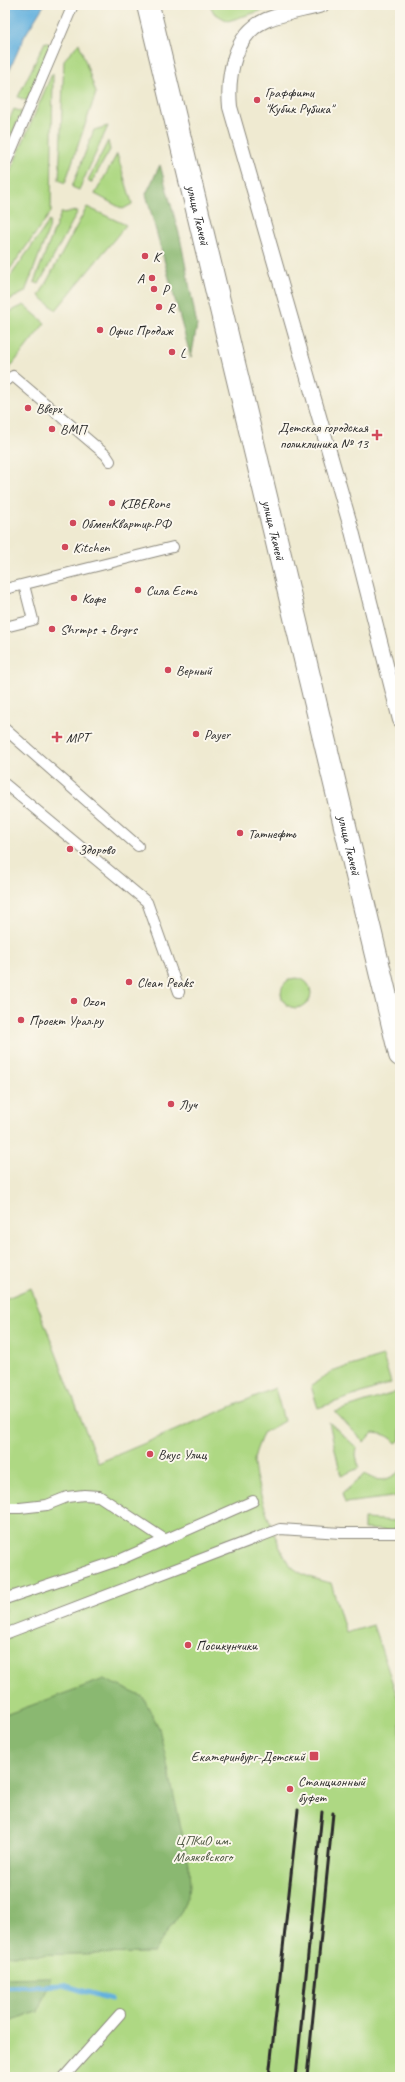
<svg xmlns="http://www.w3.org/2000/svg" width="405" height="2082" viewBox="0 0 405 2082" font-family="Caveat,sans-serif">
<rect width="100%" height="100%" fill="#fbf7ec"/>
<filter id="ink" filterUnits="userSpaceOnUse"><feTurbulence type="fractalNoise" baseFrequency=".025" numOctaves="2"/><feDisplacementMap in="SourceGraphic" scale="8" xChannelSelector="R" yChannelSelector="G"/><feConvolveMatrix kernelMatrix="1 2 1 2 8 2 1 2 1" color-interpolation-filters="sRGB"/></filter>
<filter id="wash" filterUnits="userSpaceOnUse"><feTurbulence type="fractalNoise" baseFrequency=".012" numOctaves="4" result="noise"/><feDisplacementMap in="SourceGraphic" scale="16" xChannelSelector="R" yChannelSelector="G"/><feGaussianBlur stdDeviation="0.9" result="paint"/><feColorMatrix in="noise" values="0 0 0 0 0 0 0 0 0 0 0 0 0 0 0 0 0 1.4 0 .05"/><feComposite in="paint" operator="in"/></filter>
<g filter="url(#wash)">
<rect width="100%" height="100%" fill="#efead1"/>
<path fill="#aed883" stroke="#6c8257" d="M210,5H280L228,21L214,13Z
M45,42L51,45L27,101L18,97Z
M79,43L96,93L65,183L59,180L64,60Z
M53,73L51,212L5,276V184L51,76Z
M14,109L22,112L12,134L5,129Z
M108,126L79,190L72,187L94,130Z
M108,141L110,150L91,183L88,180Z
M117,154L132,203V204L123,209L95,194Z
M87,207L126,225L56,310L39,296Z
M78,211L39,284L34,282L61,213Z
M50,220L49,229L25,292L5,302V284Z
M24,305L45,323L5,374V314Z
M281 993a15 15 0 1 1 30 0a15 15 0 1 1-30 0Z
M31,1288L98,1463L275,1388L284,1421L263,1433C260,1442 254,1453 254,1462C253,1478 279,1553 290,1565C301,1576 317,1580 331,1583L346,1633L373,1625L400,1705V2077H5V1299Z
M383,1356L391,1383L318,1408L311,1386L331,1372Z
M400,1391V1440L396,1443C389,1435 384,1434 373,1433L364,1442L335,1412Z
M329,1422L357,1448L356,1455L359,1468L341,1476Z
M400,1471V1496L345,1503L342,1494L365,1474C379,1483 387,1481 400,1471Z
M364,1519L397,1521V1531L364,1529Z"/>
<path fill="#8ab871" stroke="#5a724e" d="M160,165L180,237L197,325L191,358L146,194Z
M104,1679L143,1697L159,1728L189,1864L190,1888L182,1910L153,1953L5,1955V1715Z
M51,1977L38,2012L5,2022V1978Z"/>
<path fill="#64b1de" stroke="#486e84" d="M5,5H44L24,37L5,80Z"/>
<g fill="none" stroke-linecap="round" stroke-linejoin="round">
<path stroke="#64b1de" stroke-width="5" d="M5,1987L63,1985L111,1999"/>
</g>
</g>
<g filter="url(#ink)">
<g fill="none" stroke-linecap="round" stroke-linejoin="round">
<defs>
<path id="pedestrian" d="M5,165L73,5
M5,381L13,376L106,455L110,461
M5,589L173,547
M5,627L33,620L24,585
M5,729L138,846
M5,784L147,902L179,992
M5,1508H20L47,1505L67,1497L84,1495L99,1496L164,1539
M5,1599L117,1561L253,1501
M5,1634L280,1529L341,1533H400
M64,2077L120,2014"/>
<path id="minor" d="M322,5C304,10 283,13 266,20C234,34 227,76 230,107L352,531L400,720"/>
<g id="primary">
<path id="s1" d="M148,5L400,1055"/>
</g>
</defs>
<use href="#pedestrian" stroke="#8d8a7e" stroke-width="12"/>
<use href="#minor" stroke="#8d8a7e" stroke-width="16"/>
<use href="#primary" stroke="#8d8a7e" stroke-width="24"/>
<use href="#pedestrian" stroke="#fff" stroke-width="10"/>
<use href="#minor" stroke="#fff" stroke-width="14"/>
<use href="#primary" stroke="#fff" stroke-width="22"/>
<path stroke="#2b2b2b" stroke-width="3" d="M269,2077L298,1810
M296,2077L322,1812
M307,2077L333,1813"/>
</g>
</g>
<g fill="#d1495b" stroke="#fbf7ec" stroke-width="1.5">
<circle cx="257" cy="100" r="4"/>
<circle cx="145" cy="256" r="4"/>
<circle cx="152" cy="278" r="4"/>
<circle cx="154" cy="289" r="4"/>
<circle cx="159" cy="307" r="4"/>
<circle cx="100" cy="330" r="4"/>
<circle cx="172" cy="352" r="4"/>
<circle cx="28" cy="408" r="4"/>
<circle cx="52" cy="429" r="4"/>
<path d="M375 429h4v4h4v4h-4v4h-4v-4h-4v-4h4z"/>
<circle cx="112" cy="503" r="4"/>
<circle cx="73" cy="523" r="4"/>
<circle cx="65" cy="547" r="4"/>
<circle cx="138" cy="590" r="4"/>
<circle cx="74" cy="598" r="4"/>
<circle cx="52" cy="629" r="4"/>
<circle cx="168" cy="670" r="4"/>
<circle cx="196" cy="734" r="4"/>
<path d="M55 731h4v4h4v4h-4v4h-4v-4h-4v-4h4z"/>
<circle cx="240" cy="833" r="4"/>
<circle cx="70" cy="849" r="4"/>
<circle cx="129" cy="982" r="4"/>
<circle cx="74" cy="1001" r="4"/>
<circle cx="21" cy="1020" r="4"/>
<circle cx="171" cy="1104" r="4"/>
<circle cx="150" cy="1454" r="4"/>
<circle cx="188" cy="1645" r="4"/>
<rect x="309" y="1751" width="10" height="10" rx="2"/>
<circle cx="290" cy="1789" r="4"/>
</g>
<g text-anchor="middle" stroke-width="4" stroke-linejoin="round" paint-order="stroke">
<g font-size="14" fill="#2b2b2b" stroke="#fbf7ec" text-anchor="start">
<text x="265" y="97">Граффити<tspan x="265" dy="16">"Кубик Рубика"</tspan></text>
<text x="153" y="261">K</text>
<text x="144" y="283" text-anchor="end">A</text>
<text x="162" y="294">P</text>
<text x="167" y="312">R</text>
<text x="108" y="335">Офис Продаж</text>
<text x="180" y="357">L</text>
<text x="36" y="413">Вверх</text>
<text x="368" y="432" text-anchor="end">Детская городская<tspan x="368" dy="16">поликлиника № 13</tspan></text>
<text x="60" y="434">ВМП</text>
<text x="120" y="508">KIBERone</text>
<text x="81" y="528">ОбменКвартир.РФ</text>
<text x="73" y="552">Kitchen</text>
<text x="146" y="595">Сила Есть</text>
<text x="82" y="603">Кофе</text>
<text x="60" y="634">Shrmps + Brgrs</text>
<text x="176" y="675">Верный</text>
<text x="204" y="739">Payer</text>
<text x="66" y="742">МРТ</text>
<text x="248" y="838">Татнефть</text>
<text x="78" y="854">Здорово</text>
<text x="137" y="987">Clean Peaks</text>
<text x="82" y="1006">Ozon</text>
<text x="29" y="1025">Проект Урал.ру</text>
<text x="179" y="1109">Луч</text>
<text x="158" y="1459">Вкус Улиц</text>
<text x="196" y="1650">Посикунчики</text>
<text x="305" y="1761" text-anchor="end">Екатеринбург-Детский</text>
<text x="298" y="1786">Станционный<tspan x="298" dy="16">буфет</tspan></text>
</g>
<g font-size="14" fill="#2b2b2b" stroke="#fbf7ec">
<text dy="5" stroke="none"><textPath href="#s1" startOffset="216">улица Ткачей</textPath></text>
<text dy="5" stroke="none"><textPath href="#s1" startOffset="540">улица Ткачей</textPath></text>
<text dy="5" stroke="none"><textPath href="#s1" startOffset="864">улица Ткачей</textPath></text>
</g>
<g font-size="14" fill="#4c5641" stroke="#fbf7ec">
<text x="203" y="1845">ЦПКиО им.<tspan x="203" dy="16">Маяковского</tspan></text>
</g>
</g>
<rect width="405" height="2082" fill="none" stroke="#fbf7ec" stroke-width="20"/>
</svg>
